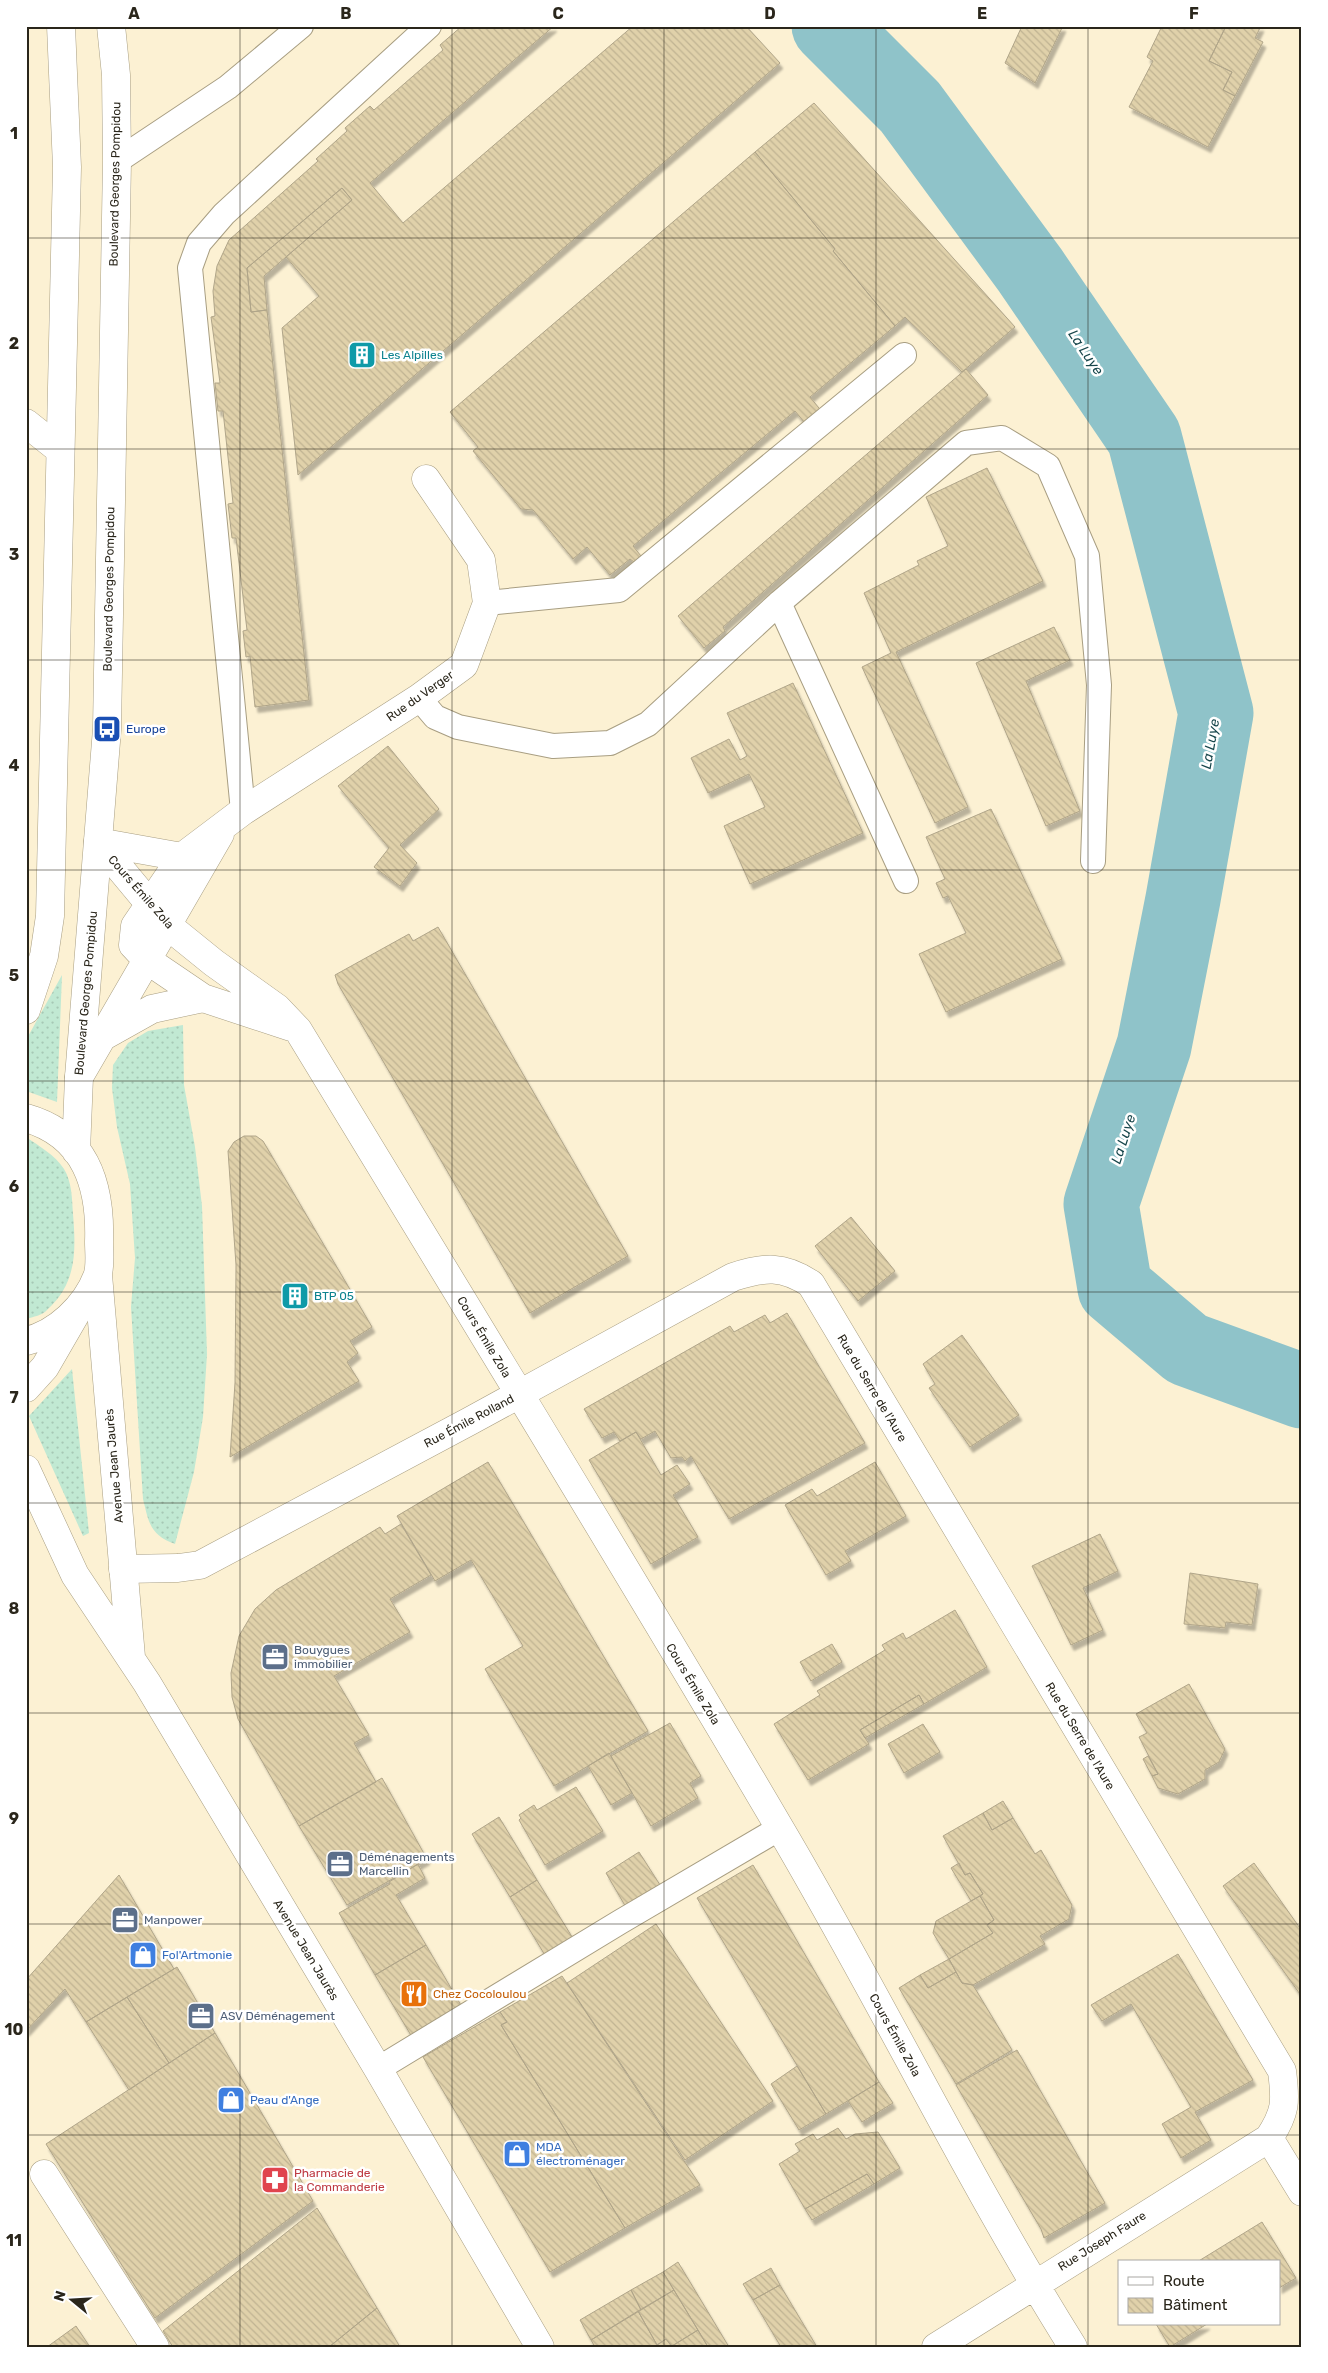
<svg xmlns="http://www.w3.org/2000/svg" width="1328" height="2373" viewBox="0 0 1328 2373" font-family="Rubik,sans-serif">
<defs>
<pattern id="grass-dots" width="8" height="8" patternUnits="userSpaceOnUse" patternTransform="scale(1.25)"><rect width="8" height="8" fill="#c1e9d3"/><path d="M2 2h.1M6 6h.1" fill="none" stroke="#a6c8b5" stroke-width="1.8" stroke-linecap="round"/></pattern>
<pattern id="building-back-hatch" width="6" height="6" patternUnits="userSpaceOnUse" patternTransform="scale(1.25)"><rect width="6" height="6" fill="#e0d1aa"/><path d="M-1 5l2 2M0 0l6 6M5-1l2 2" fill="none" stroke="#c0b392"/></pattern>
<filter id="shadow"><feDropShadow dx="3" dy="5.5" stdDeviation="1" flood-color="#0004"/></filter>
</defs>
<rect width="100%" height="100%" fill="#fcf1d3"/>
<path fill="url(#grass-dots)" d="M62,975L57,1102L26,1091V1040Z
M183,1025L184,1085L195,1147L202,1206L207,1354L203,1417L194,1472L175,1544C150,1535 149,1523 143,1499L131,1307L135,1258L130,1184L117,1127L112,1088L113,1065L128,1043L148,1031Z
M26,1137C39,1146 55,1155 64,1169C72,1182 72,1199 73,1214C76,1251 77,1283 47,1310C43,1315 33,1317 26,1319Z
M72,1369L89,1533L83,1536L29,1416Z"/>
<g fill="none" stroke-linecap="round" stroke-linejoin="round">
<path stroke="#8fc3c9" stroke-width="75" d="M829,26L910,107L1030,270L1144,437L1216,713L1183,899L1154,1046L1101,1204L1115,1288L1187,1349L1302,1391"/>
</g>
<path fill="url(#building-back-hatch)" stroke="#b0a589" filter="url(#shadow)" d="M462,26L467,28L554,26L370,183L403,223L633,26H746L780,63L298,475L282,328L319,296L286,257L352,200L342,188L247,268L251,312L267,310L309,700L255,707L250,656L246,657L243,631L247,630L236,538H232L228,504L233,503L223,411H218L215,383H220L211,317L215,316L213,291L217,266L229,240L318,161L316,159L347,131L345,128L370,106L374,110L443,50L440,45Z
M1022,26H1063L1035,83L1005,63Z
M1162,26H1226L1209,61L1232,72L1223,90L1235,96L1208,147L1129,107L1153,61L1147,57Z
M1226,26H1261L1255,38L1263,42L1235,96L1223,90L1232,72L1209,61Z
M814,103L1015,327L962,372L905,317L895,326L833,251L835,249L755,152Z
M755,152L835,249L833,251L895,326L810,397L823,413L808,427L795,411L633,546L641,556L634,562L630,559L610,575L587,547L573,559L533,510L521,509L473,451L478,447L450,412Z
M342,188L352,200L264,276L267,310L251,312L247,268Z
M966,369L988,395L723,627L725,631L704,648L678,616Z
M987,468L1043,581L896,652L968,807L935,823L862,667L891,653L864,593L919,565L917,561L948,546L926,497Z
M1054,627L1070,660L1026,681L1080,811L1046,826L976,663Z
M793,683L863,833L750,884L724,826L765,807L749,774L708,793L691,758L729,739L740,760L747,756L727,713Z
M388,746L439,809L400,845L417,863L400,886L374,867L389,848L338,786Z
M991,809L1062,959L946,1012L919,954L966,933L948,896L943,898L936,883L945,879L926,837Z
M438,927L628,1256L530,1313L338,984L335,975L409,934L413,941Z
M244,1136H256L263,1141L372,1327L350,1341L358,1353L347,1362L359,1381L230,1457L235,1383L236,1265L228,1151L234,1142Z
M851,1217L895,1271L858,1301L815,1246Z
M787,1313L865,1443L729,1519L691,1456L685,1461L682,1457L671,1458L655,1431L641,1439L636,1432L620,1441L614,1432L602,1438L584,1409L730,1326L734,1332L765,1315L770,1323Z
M962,1335L1019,1415L970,1447L929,1388L935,1384L923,1364Z
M636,1432L661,1475L677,1465L690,1484L673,1495L698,1537L651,1564L589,1460Z
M488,1462L648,1731L554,1786L485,1669L523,1646L471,1560L435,1581L397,1516Z
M875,1462L906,1516L845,1551L851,1561L826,1575L785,1505L812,1489L817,1496Z
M401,1524L431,1575L390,1599L410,1632L334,1676L369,1735L354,1743L376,1782L299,1826L238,1719L232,1697L231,1673L239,1636L255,1609L276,1590L380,1527L385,1534Z
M1100,1534L1118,1571L1083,1588L1103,1630L1071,1645L1032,1566Z
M1190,1573L1258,1584L1252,1625L1226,1622L1225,1628L1184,1624Z
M955,1610L987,1667L924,1704L919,1695L860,1730L869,1744L808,1780L774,1724L820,1695L817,1691L885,1650L882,1645L903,1633L906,1639Z
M832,1644L842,1662L811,1681L800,1662Z
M1189,1684L1225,1749L1219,1762L1205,1770V1779L1178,1794L1158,1788L1152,1776L1158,1774L1139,1737L1147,1733L1136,1714Z
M919,1695L924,1704L865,1738L860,1730Z
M670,1723L701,1776L690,1783L698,1798L651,1826L611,1756Z
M923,1724L940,1752L904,1773L888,1744Z
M609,1753L632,1793L611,1805L588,1766Z
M1148,1756L1158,1774L1152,1776L1143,1759Z
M382,1778L427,1859L347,1905L299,1826Z
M576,1787L603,1831L545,1865L519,1820L521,1818L519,1815L534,1805L537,1810Z
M1003,1801L1013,1818L992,1830L983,1813Z
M983,1813L992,1830L1013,1818L1035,1854L1041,1850L1072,1905L1069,1919L1040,1936L1045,1944L973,1985L962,1983L949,1959L993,1933L987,1925L994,1920L980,1896L983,1894L970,1873L965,1875L943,1836Z
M499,1817L537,1880L510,1897L472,1834Z
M639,1852L662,1888L627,1909L606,1873Z
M959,1863L965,1875L970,1873L983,1894L971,1901L951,1868Z
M1254,1863L1302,1931V1997L1223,1886Z
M418,1864L425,1878L396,1895L426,1945L375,1975L339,1913L390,1884L389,1882Z
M753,1865L879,2082L826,2114L697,1898Z
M119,1875L174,1969L86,2022L65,1989L26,2031V1980Z
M537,1880L574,1940L546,1957L510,1897Z
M980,1896L994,1920L987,1925L993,1933L949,1959L933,1933L936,1921Z
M656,1924L773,2101L685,2160L567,1983Z
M426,1945L462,2007L412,2037L375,1975Z
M1178,1954L1253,2080L1195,2112L1211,2140L1181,2158L1162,2124L1191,2107L1131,2004L1102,2021L1091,2005Z
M949,1959L956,1972L928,1988L920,1975Z
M177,1967L215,2033L169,2063L127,1997Z
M956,1972L962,1983L973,1985L1012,2050L956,2084L899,1988L920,1975L928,1988Z
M562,1976L700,2185L625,2228L501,2025L507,2022L500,2012Z
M127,1997L169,2063L129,2090L86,2022Z
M500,2012L507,2022L501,2025L625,2228L550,2272L423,2057Z
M215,2033L313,2201L155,2318L46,2144Z
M1017,2050L1105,2203L1044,2238L1041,2229L956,2085Z
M797,2066L826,2114L799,2130L771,2084Z
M879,2082L893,2103L862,2122L848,2101Z
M838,2128L846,2139L855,2134L878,2132L900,2168L874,2184L867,2174L805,2209L779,2164L800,2151L795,2144L813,2134L817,2140Z
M867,2174L874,2184L812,2220L805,2209Z
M317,2208L377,2308L329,2347H173L163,2331Z
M1262,2222L1296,2278L1279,2288V2262H1197Z
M678,2262L729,2347H708L663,2272Z
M771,2268L780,2285L753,2300L743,2284Z
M663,2272L674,2290L641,2310L631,2290Z
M780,2285L817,2347H781L753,2300Z
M631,2290L641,2310L591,2340L580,2320Z
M674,2290L698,2330L672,2346L666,2339L657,2345L638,2311Z
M377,2308L400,2347H329Z
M638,2311L657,2345L654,2347H595L591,2340Z
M1156,2324H1207L1170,2347Z
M76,2326L90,2347H47Z
M698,2330L708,2347L672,2346Z
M666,2339L672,2347H654Z"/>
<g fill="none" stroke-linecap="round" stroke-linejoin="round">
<defs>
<path id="lane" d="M117,161L228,87L301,26
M487,603L619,590L904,355
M779,603L906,881
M419,698L435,717L458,727L553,746L610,743L648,724L779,603L966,443L1002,438L1048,466L1087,556L1099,685L1093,861
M243,811L190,268L199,243L224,214L429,26
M378,2069L620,1922L780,1828"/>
<path id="street" d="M26,423L60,450
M98,842L167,925L214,963L277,1008L298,1030C459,1295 621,1558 778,1825C880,1997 967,2178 1073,2347
M98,842L182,857
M203,998L147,960L133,945L135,926L182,857L243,811L419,698L464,665L487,603L481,560L426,479
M102,1037L152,1009L203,998L291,1027
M79,1077L220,834
M123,1569L178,1568L200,1565L470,1421L733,1277C764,1267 783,1265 811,1284L1282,2071C1286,2102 1286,2112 1269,2138L1302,2192
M44,2174L155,2347
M936,2347L1269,2138"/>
<path id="secondary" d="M26,1388L45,1367L78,1310"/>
<path id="primary" d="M26,1010L44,956L50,916L67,167L61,26
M26,1118C86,1135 101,1186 99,1242C99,1252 101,1267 97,1277C86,1306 57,1334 26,1341
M76,1151L79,1077L107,729L117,161L116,75L111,26
M98,1275L131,1657
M26,1469L75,1575L147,1683L378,2069L540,2347"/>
</defs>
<use href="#lane" stroke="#a89e82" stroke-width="26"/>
<use href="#street" stroke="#a89e82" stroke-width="29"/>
<use href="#secondary" stroke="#a89e82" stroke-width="29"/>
<use href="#primary" stroke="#a89e82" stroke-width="29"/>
<use href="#lane" stroke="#fff" stroke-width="24"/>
<use href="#street" stroke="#fff" stroke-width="28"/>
<use href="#secondary" stroke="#fff" stroke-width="28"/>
<use href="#primary" stroke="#fff" stroke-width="28"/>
</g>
<path fill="none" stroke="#2a261b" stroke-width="1" stroke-opacity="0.55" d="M240,26V2347M452,26V2347M664,26V2347M876,26V2347M1088,26V2347M26,238H1302M26,449H1302M26,660H1302M26,870H1302M26,1081H1302M26,1292H1302M26,1503H1302M26,1713H1302M26,1924H1302M26,2135H1302"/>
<defs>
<symbol id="building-square" viewBox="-11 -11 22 22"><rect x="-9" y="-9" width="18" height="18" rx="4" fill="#0f9aa8" stroke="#fff"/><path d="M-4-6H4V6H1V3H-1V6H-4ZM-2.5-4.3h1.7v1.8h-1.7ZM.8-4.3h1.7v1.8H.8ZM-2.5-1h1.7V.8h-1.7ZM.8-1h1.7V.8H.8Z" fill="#fff"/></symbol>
<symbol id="bus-square" viewBox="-11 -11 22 22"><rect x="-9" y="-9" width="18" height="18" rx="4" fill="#1a4fb4" stroke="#fff"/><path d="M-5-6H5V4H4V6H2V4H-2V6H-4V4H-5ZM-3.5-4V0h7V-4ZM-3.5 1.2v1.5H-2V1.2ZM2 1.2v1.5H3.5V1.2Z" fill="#fff"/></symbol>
<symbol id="office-square" viewBox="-11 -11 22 22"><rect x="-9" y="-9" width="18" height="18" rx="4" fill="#5c6f8a" stroke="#fff"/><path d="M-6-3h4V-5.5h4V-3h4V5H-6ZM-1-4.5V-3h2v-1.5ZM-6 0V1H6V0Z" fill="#fff"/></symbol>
<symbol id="shop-square" viewBox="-11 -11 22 22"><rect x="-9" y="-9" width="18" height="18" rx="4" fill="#3f7fe0" stroke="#fff"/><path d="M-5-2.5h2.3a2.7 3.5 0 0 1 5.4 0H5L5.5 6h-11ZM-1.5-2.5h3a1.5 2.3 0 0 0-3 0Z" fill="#fff"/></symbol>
<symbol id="restaurant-square" viewBox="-11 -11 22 22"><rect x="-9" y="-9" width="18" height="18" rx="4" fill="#e8710a" stroke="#fff"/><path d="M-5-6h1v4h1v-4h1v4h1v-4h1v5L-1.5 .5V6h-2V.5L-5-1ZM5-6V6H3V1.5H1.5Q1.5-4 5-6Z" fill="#fff"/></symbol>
<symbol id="pharmacy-square" viewBox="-11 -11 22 22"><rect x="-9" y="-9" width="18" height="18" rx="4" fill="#e0444e" stroke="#fff"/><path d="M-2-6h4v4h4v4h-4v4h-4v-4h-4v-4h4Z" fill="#fff"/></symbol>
</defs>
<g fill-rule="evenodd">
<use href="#building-square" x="346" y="339" width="32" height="32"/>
<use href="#bus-square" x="91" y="713" width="32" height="32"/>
<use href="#building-square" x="279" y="1280" width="32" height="32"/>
<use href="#office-square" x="259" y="1641" width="32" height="32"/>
<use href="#office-square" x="324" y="1848" width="32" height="32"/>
<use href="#office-square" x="109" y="1904" width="32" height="32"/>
<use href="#shop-square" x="127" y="1939" width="32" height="32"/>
<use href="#restaurant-square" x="398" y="1978" width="32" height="32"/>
<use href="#office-square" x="185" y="2000" width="32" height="32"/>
<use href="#shop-square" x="215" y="2084" width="32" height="32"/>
<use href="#shop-square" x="501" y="2138" width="32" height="32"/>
<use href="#pharmacy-square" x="259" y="2164" width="32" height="32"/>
</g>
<g text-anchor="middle" stroke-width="5" stroke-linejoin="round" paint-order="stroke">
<g font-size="12" fill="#2a261b" stroke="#fff">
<text transform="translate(115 184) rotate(-89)" y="4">Boulevard Georges Pompidou</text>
<text transform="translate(109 589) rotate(-89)" y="4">Boulevard Georges Pompidou</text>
<text transform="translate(420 696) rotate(-35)" y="4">Rue du Verger</text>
<text transform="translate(141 892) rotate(49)" y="4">Cours Émile Zola</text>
<text transform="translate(86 993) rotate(-85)" y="4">Boulevard Georges Pompidou</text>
<text transform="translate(484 1337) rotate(59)" y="4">Cours Émile Zola</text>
<text transform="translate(872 1388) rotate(59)" y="4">Rue du Serre de l'Aure</text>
<text transform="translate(469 1421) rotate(-28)" y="4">Rue Émile Rolland</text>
<text transform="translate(114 1466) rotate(-95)" y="4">Avenue Jean Jaurès</text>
<text transform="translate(693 1684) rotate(59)" y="4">Cours Émile Zola</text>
<text transform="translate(1080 1736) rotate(59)" y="4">Rue du Serre de l'Aure</text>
<text transform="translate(306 1950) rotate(59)" y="4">Avenue Jean Jaurès</text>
<text transform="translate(895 2035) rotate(61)" y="4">Cours Émile Zola</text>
<text transform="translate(1102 2241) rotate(-32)" y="4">Rue Joseph Faure</text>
</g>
<g font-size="12" fill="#0d838f" stroke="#fff" text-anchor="start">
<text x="381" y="359">Les Alpilles</text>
<text x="314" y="1300">BTP 05</text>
</g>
<g font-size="12" fill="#164399" stroke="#fff" text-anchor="start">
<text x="126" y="733">Europe</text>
</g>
<g font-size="12" fill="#4e5e75" stroke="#fff" text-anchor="start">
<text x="294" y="1654">Bouygues<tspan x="294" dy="14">immobilier</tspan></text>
<text x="359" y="1861">Déménagements<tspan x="359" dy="14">Marcellin</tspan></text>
<text x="144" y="1924">Manpower</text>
<text x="220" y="2020">ASV Déménagement</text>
</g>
<g font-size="12" fill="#366cbe" stroke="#fff" text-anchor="start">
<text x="162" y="1959">Fol'Artmonie</text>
<text x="250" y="2104">Peau d'Ange</text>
<text x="536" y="2151">MDA<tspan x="536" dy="14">électroménager</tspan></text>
</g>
<g font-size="12" fill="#c56008" stroke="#fff" text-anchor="start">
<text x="433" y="1998">Chez Cocoloulou</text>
</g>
<g font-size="12" fill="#be3a42" stroke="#fff" text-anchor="start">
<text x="294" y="2177">Pharmacie de<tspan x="294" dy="14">la Commanderie</tspan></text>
</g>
<g font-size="14" font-style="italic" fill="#18474c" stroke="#fff">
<text transform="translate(1086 352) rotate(56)" y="5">La Luye</text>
<text transform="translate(1210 744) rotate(-80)" y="5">La Luye</text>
<text transform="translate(1123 1139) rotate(-72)" y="5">La Luye</text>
</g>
</g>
<rect width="1328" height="2373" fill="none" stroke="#ffffff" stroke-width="55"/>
<rect x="1118" y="2260" width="162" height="65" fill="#ffffff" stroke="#aaa8a4"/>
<rect x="1128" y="2277" width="25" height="8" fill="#ffffff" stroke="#aaa8a4"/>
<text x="1163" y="2286" font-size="15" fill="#2a261b">Route</text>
<rect x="1128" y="2298" width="25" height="15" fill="url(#building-back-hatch)" stroke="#aaa8a4"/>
<text x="1163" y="2310" font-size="15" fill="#2a261b">Bâtiment</text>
<g transform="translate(72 2300) rotate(288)" stroke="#ffffff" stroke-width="4" paint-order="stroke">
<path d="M0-4L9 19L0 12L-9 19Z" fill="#2a261b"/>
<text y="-8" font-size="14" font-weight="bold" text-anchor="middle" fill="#2a261b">N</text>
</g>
<rect x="28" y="28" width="1272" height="2318" fill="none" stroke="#2a261b" stroke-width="2"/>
<g font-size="16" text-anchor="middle" font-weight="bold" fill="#2a261b">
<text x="134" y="19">A</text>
<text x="346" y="19">B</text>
<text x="558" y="19">C</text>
<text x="770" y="19">D</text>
<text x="982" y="19">E</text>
<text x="1194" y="19">F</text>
<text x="14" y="139">1</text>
<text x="14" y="349">2</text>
<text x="14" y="560">3</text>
<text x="14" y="771">4</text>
<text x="14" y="981">5</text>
<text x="14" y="1192">6</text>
<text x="14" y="1403">7</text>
<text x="14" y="1614">8</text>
<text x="14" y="1824">9</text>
<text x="14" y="2035">10</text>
<text x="14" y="2246">11</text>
</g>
</svg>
